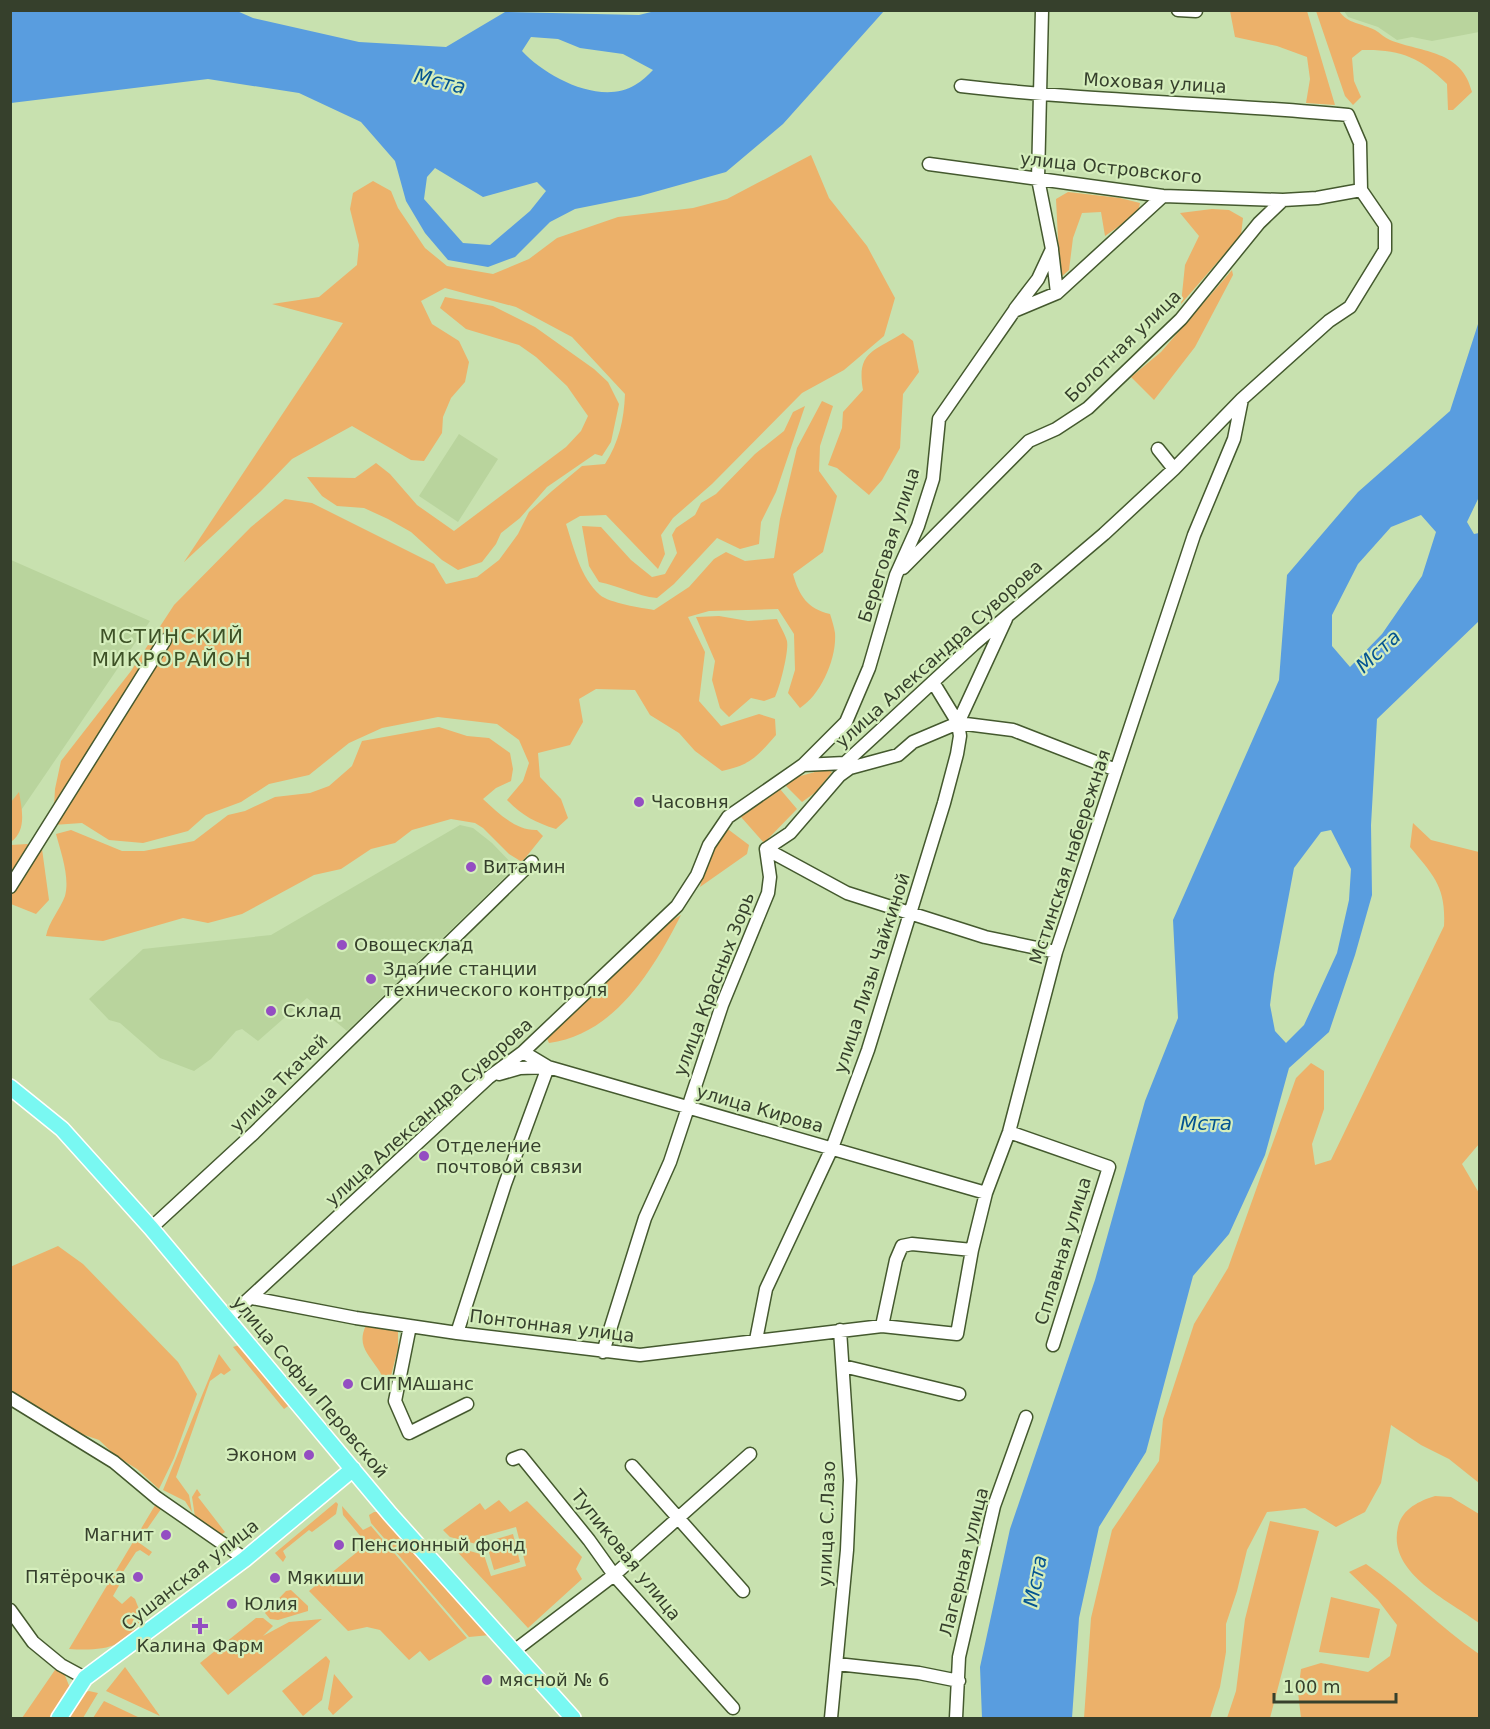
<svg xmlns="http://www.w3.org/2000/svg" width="1490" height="1729" viewBox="0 0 1490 1729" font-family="'DejaVu Sans',sans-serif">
<rect width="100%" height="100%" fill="#c8e1af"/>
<path fill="#b9d49d" d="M1344,11H1479V32L1432,41L1412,37L1397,40L1378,27L1348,17Z
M459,434L498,459L458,522L419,496Z
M11,560L150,621L11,825Z
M460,825L473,828L492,843L515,867L347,1031L307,998L258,1041L242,1029L236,1031L211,1059L194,1071L160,1058L120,1023L109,1020L89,999L143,949L271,935Z"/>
<path fill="#ecb16a" d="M1230,11H1307L1335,105L1306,103L1310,79L1307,57L1277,46L1235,37Z
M1316,11H1339C1348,24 1361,23 1375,30C1380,33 1385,38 1390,40C1423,53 1462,50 1472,92L1453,110H1448L1447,84C1420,57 1399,49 1362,50L1352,58L1354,81L1361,97L1353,105L1345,96Z
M811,155L829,198L867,246L895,298L884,336L844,370L802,393L712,484L673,518L661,535L665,554L658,569L606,515L580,516L566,524C574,548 580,577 600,595C609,603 642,608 654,610L689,587L714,559L726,552L745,561L774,558L780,519L797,448L822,401L833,406L820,446L819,471L837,496L823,552L793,574C799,596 808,609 830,614C832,620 834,627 835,633C837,658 821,695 800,708L788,693L795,670L794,634L778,609L709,611L688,617L705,652L699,701L721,726L759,714L775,719L776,735C757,757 750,765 722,771L695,751L679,733L650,715L635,690L596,689L579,699L583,722L570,745L538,753L540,777L561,799L568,818L556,829C536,823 521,815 507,800L523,781L529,763L519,740L497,724L438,717L382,728L349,743L309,775L269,784L241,802L206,815L188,831L143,843L109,840L82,823L53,825L55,789L61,761L131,671L174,605L251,527L285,499L312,503L434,564L446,584L477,577L499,560L518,534L529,512L552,491L582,466L605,464C619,442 624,420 625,394L572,337L516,307L445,288L421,301L432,324L459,341L469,362L465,382L451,398L443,417L442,433L424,461L411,460L352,426L292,459L261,491L184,562L343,323L272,304L319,297L357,265L359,245L350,209L353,193L373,181L391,191L398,208L425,248L447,266L493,274L529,259L557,238L618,217L693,208L727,199Z
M1068,192L1120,198L1140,203L1138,213L1105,236L1101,212L1082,213L1073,238L1069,270L1060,278L1056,199Z
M1212,209L1229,210L1243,218L1241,235L1181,304L1185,265L1199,236L1180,213Z
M1232,270L1233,275L1195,347L1154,400L1131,377L1161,352Z
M445,297L493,306L535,327L594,369L608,382L619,404L611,442L602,456L595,454L547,487L520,518L501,533L496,544L482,562L458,570L442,560L411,532L388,519L364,508L337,506L322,496L307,477L355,478L376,463L390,474L417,505L454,531L566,447L581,431L588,416L567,386L536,357L519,345L466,329L440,308Z
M903,333L913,341L919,372L903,394L900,448L882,480L869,495L837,468L828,465L842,428L843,412L863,390C856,351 875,351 903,333Z
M805,406L776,492L761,522L759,544L740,549L717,538L674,584L657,598C636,596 620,586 599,582L589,566L582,526L601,527L631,560L652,577L665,574L677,553L672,535L676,528L695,515L701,503L716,494L755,454L784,431L793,412Z
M719,616L748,621L777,619C780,626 785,634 787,641C789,651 780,687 775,697L764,701L751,698L729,717L720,708L712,680L715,661L696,617Z
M439,727L467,736L489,738L510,753L513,769L511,781L496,788L483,799C498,813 516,831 537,830L543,836L522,862L509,854L483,828L475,823L451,819L412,830L395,843L371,849L341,869L314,875L242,914L208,923L183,918L103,941L46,936C49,921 60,910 65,896C70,877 61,853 56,834L71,830L122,851H144L194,841L228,815L245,811L275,797L310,793L329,786L352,766L362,741Z
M826,769L832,772L816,792L802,802L786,786L793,778Z
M780,789L797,809L764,843L741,817Z
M19,792C22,810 27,830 11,842V802Z
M1413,823L1431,840L1479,852V1144L1462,1164L1479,1193V1483L1449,1459L1421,1445L1391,1425L1381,1483L1365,1512L1336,1527L1305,1508L1267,1512L1247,1550L1237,1591L1226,1624V1652L1220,1687L1210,1718H1084L1091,1618L1112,1530L1159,1461L1163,1419L1194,1324L1228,1268L1296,1078L1311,1063L1324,1071V1109L1312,1144L1315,1165L1331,1160L1444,926C1446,887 1434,876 1410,847Z
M725,827L749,845L747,854L700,887L704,872Z
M27,844L42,849L49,900L36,914L11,904V845Z
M681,915C653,970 615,1034 549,1043L545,1034L663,926Z
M58,1246L83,1264L178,1362L197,1394L174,1458L159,1489L137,1469L116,1456L99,1440L70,1430L11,1392L10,1267Z
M366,1325L398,1329V1348L387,1392C384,1385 383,1375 378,1369C367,1352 357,1345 366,1325Z
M239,1345L291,1404L284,1409L233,1347Z
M219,1354L231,1370L224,1375L221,1373L210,1381L176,1477L189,1495L192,1512L185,1501L163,1490Z
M197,1489L201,1495L198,1497L225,1532L221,1535L195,1517L192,1497Z
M1435,1496L1451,1497L1479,1514V1623C1448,1600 1387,1573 1398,1527C1402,1509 1419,1501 1435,1496Z
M499,1500L510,1512L527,1501L582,1557L576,1569L582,1579L528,1628L452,1546L484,1555L491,1576L526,1566L516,1527L480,1537V1545L450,1537L443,1530L480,1503L485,1510Z
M157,1502L161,1509L138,1542L152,1552L149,1556L140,1550L136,1552L119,1578L121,1582L113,1596L122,1604L131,1596L135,1599L142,1617C129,1649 100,1651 69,1649Z
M336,1502L338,1504L336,1514L312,1532L309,1530L283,1551L286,1557L283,1562L275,1553Z
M342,1506L363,1530L371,1526L467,1638L429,1661L420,1651L409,1660L380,1630L367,1627L348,1631L309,1591L367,1544L343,1515Z
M374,1512H379L490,1635L469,1637L371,1523L369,1515Z
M1270,1521L1319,1531L1270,1718H1227L1236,1691L1245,1619Z
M513,1534L520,1562L494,1570L486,1542Z
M1366,1564C1406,1591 1439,1627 1479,1654V1718H1301L1298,1692L1301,1669L1321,1663L1368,1672L1390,1656L1397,1625L1378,1600L1349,1572Z
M291,1590L308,1606V1611L278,1620L270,1619L265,1613L286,1591Z
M1331,1597L1380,1609L1369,1658L1319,1652Z
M256,1618H263L273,1626L263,1636L289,1622L322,1619L228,1695L200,1663Z
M326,1656L330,1661L322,1700L303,1716L282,1691Z
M57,1667L64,1673L70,1688L49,1718H22Z
M125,1667L160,1716L106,1691Z
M334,1674L353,1697L333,1715L328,1709Z
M89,1691L98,1693L83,1718H63L79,1694Z
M104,1701L140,1718H93Z"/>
<path fill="#599ddf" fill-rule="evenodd" d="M655,11H884L783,124L726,172L640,196L575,209L550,222L515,257L488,267L448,260L425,233L406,201L395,161L361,122L299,93L208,79L11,103V11H237L253,18L359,42L446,47L505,12L639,15ZM531,37L558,39L580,48L623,54L653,70C648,75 642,81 635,85C601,106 546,77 522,51ZM435,168L483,197L537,182L546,191L530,211L490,245L463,243L424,199L427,177Z
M1479,321V497L1467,522L1474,534L1479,533V621L1377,719L1371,825L1372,895L1355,955L1329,1032L1289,1068L1265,1155L1229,1234L1193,1276L1146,1452L1099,1527L1079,1618L1072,1718H982L980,1667L1010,1529L1095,1280L1145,1101L1178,1018L1173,920L1279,680L1287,575L1358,492L1450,411ZM1421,515L1436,532L1422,576L1382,634L1350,667L1332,646V615L1358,564L1391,527ZM1331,830L1351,869L1349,900L1337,953L1304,1025L1286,1043L1275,1031L1270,1005L1274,974L1294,868L1321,832Z"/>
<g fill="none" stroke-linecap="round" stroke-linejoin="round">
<defs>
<path id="minor" d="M1178,10L1196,11
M929,164L1163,196L1283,200L1317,198L1361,190
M1052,250L1057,293
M1015,309L1038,279L1052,249L1038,179L1042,10
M1158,449L1174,469
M903,568L1029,441L1056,429L1088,408L1181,319L1259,223L1283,200
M933,682L958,723L1013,730L1116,770
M803,765L846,722L869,668L896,575L918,526L933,479L939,419L1014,311L1057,293L1163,196
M766,849L847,893L985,937L1056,952
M10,887L165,640
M499,1074L520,1068L548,1067L986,1193
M1009,1132L1109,1167L1053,1345
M151,1228L254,1133L532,862
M252,1298L356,1318L457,1333L640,1355L882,1326L957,1334L972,1250L986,1193L1009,1132L1056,952L1194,535L1234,439L1242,399
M227,1319L488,1078L523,1052L677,906L697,875L709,845L728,817L803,765L845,763L973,645L1104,534L1174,469L1242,399L1329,321L1350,307L1385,250V225L1361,190L1360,143L1348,115C1219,103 1089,101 961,86
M410,1326L395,1401L409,1433L467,1404
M882,1326L896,1260L902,1246L912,1244L972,1250
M457,1333L505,1184L548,1067L523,1052
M756,1340L766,1289L832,1148L868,1050L944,803L957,754L960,736L958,723L1006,619
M603,1352L645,1218L670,1162L722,1005L768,893L770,877L766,849L790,833L839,776L850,768L898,755L913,742L958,723
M843,1366L959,1394
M10,1398L114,1462L157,1498L245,1559
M513,1459L521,1456L589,1540L614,1575L733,1708
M632,1466L743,1591
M10,1610L33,1642L61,1665L85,1678
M514,1651L614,1575L750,1454
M837,1664L919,1673L959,1681
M831,1718L847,1550L850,1480L840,1330
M956,1718L959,1657L994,1506L1026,1417"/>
<path id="major" d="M10,1087L62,1129L151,1228L390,1514L573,1718
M59,1718L85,1678L245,1559L353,1469"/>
</defs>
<use href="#minor" stroke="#44592e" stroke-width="15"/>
<use href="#major" stroke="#fff" stroke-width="18"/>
<use href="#minor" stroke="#fff" stroke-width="12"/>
<use href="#major" stroke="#79f8f2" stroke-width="15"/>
</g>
<g fill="#944ec2" stroke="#d5eebc" stroke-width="2">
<circle cx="639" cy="802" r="6"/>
<circle cx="471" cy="867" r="6"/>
<circle cx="342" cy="945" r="6"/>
<circle cx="371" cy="979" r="6"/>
<circle cx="271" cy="1011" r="6"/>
<circle cx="424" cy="1156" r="6"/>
<circle cx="348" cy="1384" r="6"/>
<circle cx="309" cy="1455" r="6"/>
<circle cx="166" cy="1535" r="6"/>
<circle cx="339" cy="1545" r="6"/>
<circle cx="138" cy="1577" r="6"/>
<circle cx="275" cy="1578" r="6"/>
<circle cx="232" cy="1604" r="6"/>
<path d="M197 1617h6v6h6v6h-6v6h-6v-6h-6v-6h6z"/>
<circle cx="487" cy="1680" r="6"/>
</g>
<g text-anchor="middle" stroke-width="4.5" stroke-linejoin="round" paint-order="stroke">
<g font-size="18" fill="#36402c" stroke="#d5eebc">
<text transform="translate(1155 83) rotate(3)" y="6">Моховая улица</text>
<text transform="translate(1111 168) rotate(6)" y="6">улица Островского</text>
<text transform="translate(1123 346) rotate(-44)" y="6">Болотная улица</text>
<text transform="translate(889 545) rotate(-72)" y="6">Береговая улица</text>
<text transform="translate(939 654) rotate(-42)" y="6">улица Александра Суворова</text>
<text transform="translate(1070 857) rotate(-72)" y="6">Мстинская набережная</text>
<text transform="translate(872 973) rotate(-72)" y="6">улица Лизы Чайкиной</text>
<text transform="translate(714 984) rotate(-69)" y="6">улица Красных Зорь</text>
<text transform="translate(279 1083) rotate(-45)" y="6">улица Ткачей</text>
<text transform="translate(760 1109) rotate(16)" y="6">улица Кирова</text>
<text transform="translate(429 1112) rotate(-42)" y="6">улица Александра Суворова</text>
<text transform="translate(1063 1251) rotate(-73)" y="6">Сплавная улица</text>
<text transform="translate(552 1326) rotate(7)" y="6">Понтонная улица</text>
<text transform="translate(310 1387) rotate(50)" y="6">улица Софьи Перовской</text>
<text transform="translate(827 1524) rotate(-88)" y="6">улица С.Лазо</text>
<text transform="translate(626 1555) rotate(51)" y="6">Тупиковая улица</text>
<text transform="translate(964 1562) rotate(-76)" y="6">Лагерная улица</text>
<text transform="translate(190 1575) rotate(-38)" y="6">Сушанская улица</text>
</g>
<g font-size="18" fill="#36402c" stroke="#d5eebc" text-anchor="start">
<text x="651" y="808">Часовня</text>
<text x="483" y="873">Витамин</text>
<text x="354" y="951">Овощесклад</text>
<text x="383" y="975">Здание станции<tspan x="383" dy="21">технического контроля</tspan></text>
<text x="283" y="1017">Склад</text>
<text x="436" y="1152">Отделение<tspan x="436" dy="21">почтовой связи</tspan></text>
<text x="360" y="1390">СИГМАшанс</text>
<text x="297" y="1461" text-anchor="end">Эконом</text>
<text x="154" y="1541" text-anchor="end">Магнит</text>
<text x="351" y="1551">Пенсионный фонд</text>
<text x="126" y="1583" text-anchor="end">Пятёрочка</text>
<text x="287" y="1584">Мякиши</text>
<text x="244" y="1610">Юлия</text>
<text x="200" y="1652" text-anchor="middle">Калина Фарм</text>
<text x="499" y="1686">мясной № 6</text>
</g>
<g font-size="20" font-style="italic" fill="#045491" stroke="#d5eebc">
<text transform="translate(440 81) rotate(14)" y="7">Мста</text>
<text transform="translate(1378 651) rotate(-43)" y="7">Мста</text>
<text x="1206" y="1130">Мста</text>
<text transform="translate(1035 1581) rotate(-79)" y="7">Мста</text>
</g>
<g font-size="20" letter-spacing="1.5" fill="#3d5126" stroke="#d5eebc">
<text x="172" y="643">МСТИНСКИЙ<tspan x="172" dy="23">МИКРОРАЙОН</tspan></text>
</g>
</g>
<rect width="1490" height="1729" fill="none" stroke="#36402c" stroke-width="24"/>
<path d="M1274 1693v9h122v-9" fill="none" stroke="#36402c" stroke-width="3"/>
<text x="1283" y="1693" font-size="18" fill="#36402c" stroke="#d5eebc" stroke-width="4.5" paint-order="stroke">100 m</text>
</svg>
